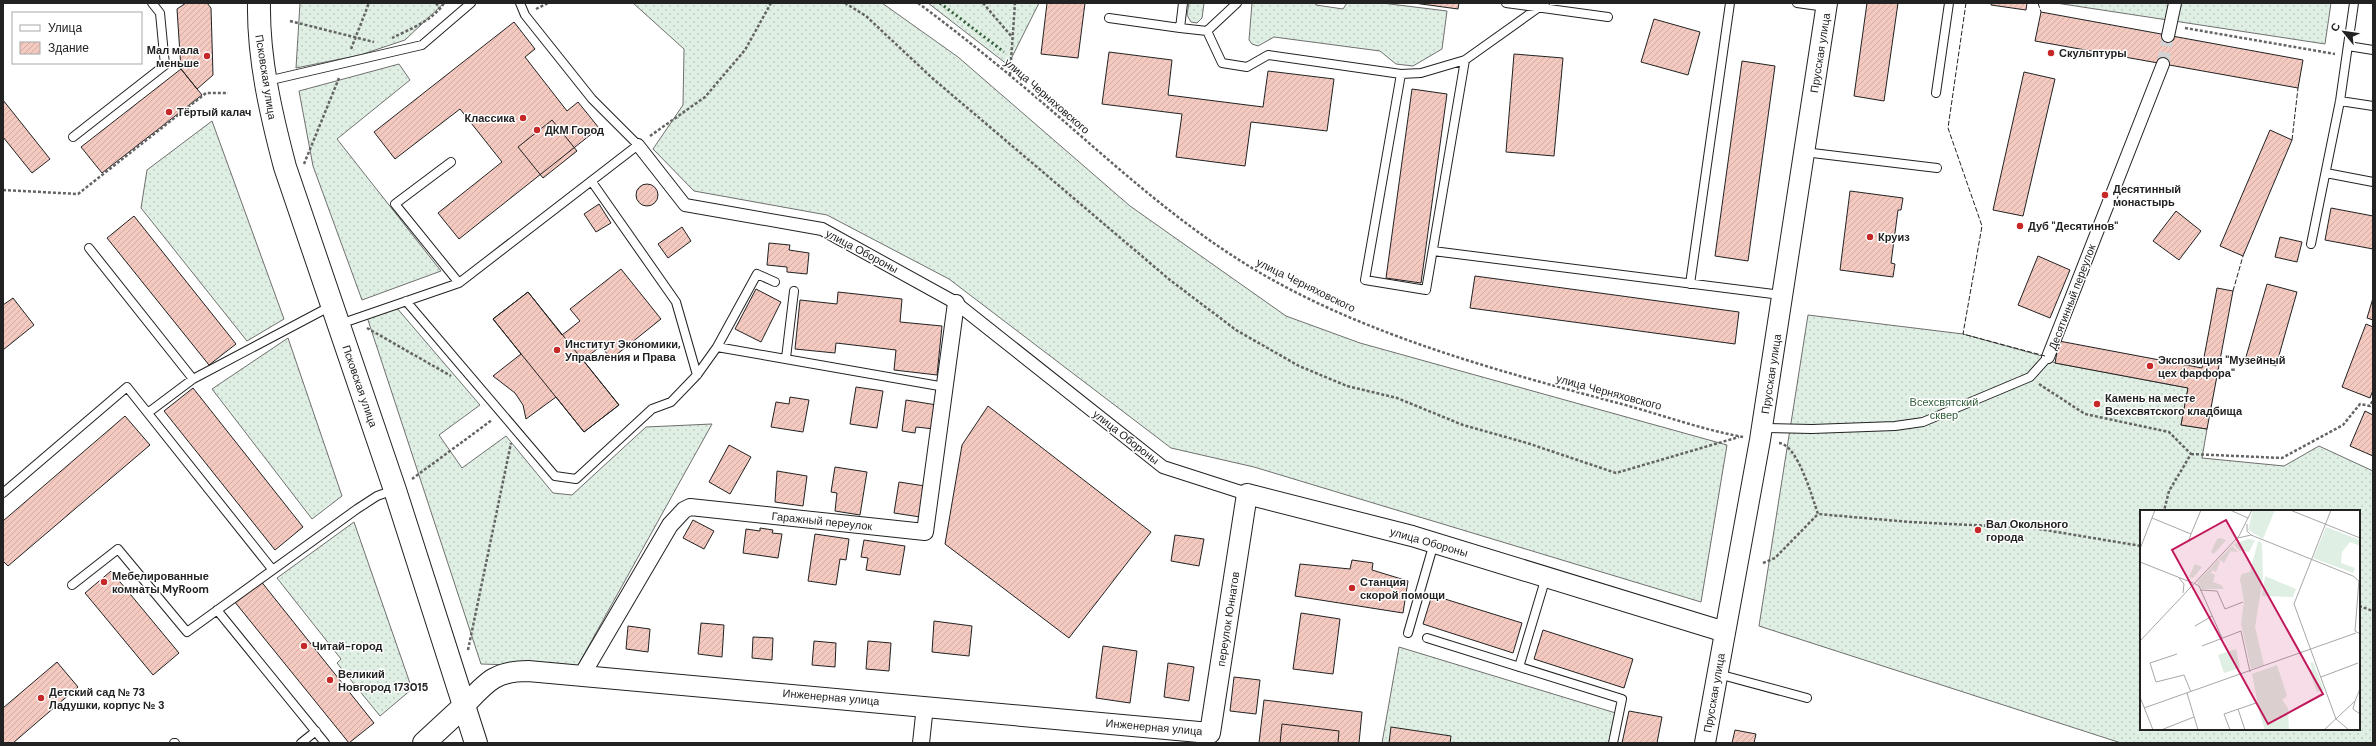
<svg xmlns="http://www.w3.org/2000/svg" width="2376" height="746" viewBox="0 0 2376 746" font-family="'DM Sans',sans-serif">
<defs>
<pattern id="grass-dots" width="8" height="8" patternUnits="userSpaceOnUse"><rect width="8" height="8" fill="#e0efe3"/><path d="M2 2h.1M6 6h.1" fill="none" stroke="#c0cdc2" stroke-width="1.8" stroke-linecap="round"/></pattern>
<pattern id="building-hatch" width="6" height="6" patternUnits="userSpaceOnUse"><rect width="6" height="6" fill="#f3c9c0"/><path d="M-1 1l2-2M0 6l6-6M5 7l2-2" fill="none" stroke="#d0aca5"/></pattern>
</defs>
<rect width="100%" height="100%" fill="#fff"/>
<path fill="url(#grass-dots)" stroke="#6f6f6f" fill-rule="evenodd" d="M300,3H444L405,40L360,55L296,68Z
M633,3H882L958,57L1130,206L1286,316L1360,343L1727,445L1701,602L1254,467L1171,448L949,279L827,215L694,191L653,149L683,105L684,49Z
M928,3H1039L1008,65Z
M1189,3H1204L1202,18L1197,23L1191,22L1187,15Z
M1252,3H1315L1316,5L1343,9L1347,3H1382L1447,11L1442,49L1413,66L1396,64L1380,51L1274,37L1258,46L1252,44L1249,40Z
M2056,3H2331L2325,44Z
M399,64L410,80L337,139L441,271L362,300L313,166L299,91Z
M212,121L284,319L247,341L141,208L147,170Z
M396,307L480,405L439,435L462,468L506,436L553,493L572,495L646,427L712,424L577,667L481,664L367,317Z
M1808,315L1963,334L2042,356L2055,363L2188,388L2181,425L2207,429L2202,458L2284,466L2319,446L2373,471V743H2121L1759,626ZM2141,511H2359V729H2141Z
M288,338L342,496L312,519L212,389Z
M354,522L412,689L380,716L337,663L341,659L277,578Z
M1399,647L1619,714L1614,743H1382Z"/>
<path fill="url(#building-hatch)" stroke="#222" d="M186,3H207L211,8L213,75L197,89L181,69L177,9Z
M1047,3H1085L1078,58L1041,54Z
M1414,3H1459L1458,9Z
M1867,3H1898L1884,101L1854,96Z
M1991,3H2027L2026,10L1991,5Z
M2041,12L2303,60L2298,88L2035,41Z
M1654,19L1700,32L1688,75L1641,62Z
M514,22L535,49L525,57L567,111L578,102L599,128L459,239L438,213L502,162L460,109L395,159L374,132Z
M1109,52L1172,60L1168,95L1263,107L1268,71L1334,79L1327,131L1251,122L1245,166L1176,157L1182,114L1102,104Z
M1514,54L1563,58L1554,156L1506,152Z
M1742,61L1775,66L1748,261L1715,256Z
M181,69L202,95L102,173L81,147Z
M2024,72L2055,79L2023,216L1993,210Z
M1412,89L1447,94L1421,283L1386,278Z
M3,100L50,159L32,173L3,137Z
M552,120L577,151L543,178L518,147Z
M2270,130L2292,140L2243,256L2220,246Z
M636 195a11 11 0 1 1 22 0a11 11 0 1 1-22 0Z
M1850,191L1903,198L1901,210H1898L1891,263L1895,264L1893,277L1840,270Z
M599,204L611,223L596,232L584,214Z
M2331,208L2373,216V249L2325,240Z
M2176,211L2201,231L2179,260L2153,241Z
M134,216L236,344L209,365L107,238Z
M682,227L691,241L668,258L658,244Z
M2280,237L2302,242L2297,262L2275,257Z
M769,243L790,245L789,250L809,253L807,274L787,272V267L767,265Z
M2038,256L2070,270L2050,318L2018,305Z
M621,269L661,319L611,359L601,346L583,360L619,405L584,432L556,397L526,419L523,405L515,393L493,376L521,354L493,319L528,292L562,335L580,321L570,309Z
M1475,276L1739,312L1735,344L1470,308Z
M2267,284L2297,292L2276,366L2246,357Z
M2217,288L2233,291L2207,429L2181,425L2188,388L2055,363L2059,341L2202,368Z
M756,289L781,302L761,342L735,329Z
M528,292L619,405L584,432L493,319Z
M838,292L902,299L900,322L942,326L937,375L894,370L896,350L836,343L835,353L795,349L800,300L837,304Z
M13,298L34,325L3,350V305Z
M2373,298V320L2367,318Z
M2366,324L2373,327V390L2370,398L2342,387Z
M856,387L883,391L877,428L850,424Z
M193,388L303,527L275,550L164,411Z
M790,397L809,400L803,432L771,427L776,402L789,404Z
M906,400L937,405L934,429L916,427L915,433L902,431Z
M988,406L1151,532L1069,638L945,544L962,445Z
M2365,411L2373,415V456L2350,446Z
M125,416L150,445L8,566L3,561V521Z
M729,445L751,457L730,494L709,482Z
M835,467L867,472L860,515L835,511L837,493L831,492Z
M777,471L807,476L803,506L775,502Z
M899,482L925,486L920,517L894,513Z
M693,520L714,531L704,549L683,538Z
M760,528L773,530L772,533L782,534L778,558L743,553L746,529L760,531Z
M815,534L849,539L846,560L840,559L836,585L808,581Z
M1175,535L1204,539L1199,566L1171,561Z
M864,540L905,546L900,575L866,570L868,558L861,557Z
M1352,560L1373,563L1372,570L1408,581L1403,613L1295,596L1300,564L1350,569Z
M111,571L179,653L153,675L85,593Z
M260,580L374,723L349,743L234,601Z
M1432,595L1522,623L1513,653L1423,624Z
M1301,613L1340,619L1333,674L1293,669Z
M934,621L972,626L969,656L932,652Z
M701,623L724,625L722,657L698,654Z
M628,626L650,629L648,652L626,649Z
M1543,630L1633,659L1624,688L1534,659Z
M753,637L773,638L772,660L752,658Z
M814,641L836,643L835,667L812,665Z
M868,641L891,643L889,671L866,669Z
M1103,646L1137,651L1130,703L1096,698Z
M57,662L78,687L13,743H3V708Z
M1168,663L1194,667L1189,701L1164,697Z
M1234,677L1260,680L1256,714L1230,711Z
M1264,700L1362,712L1359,743H1259Z
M1629,711L1662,717L1657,743H1622Z
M1282,724L1339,731L1338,743H1280Z
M1391,727L1451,736L1450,743H1389Z
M1735,730L1756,734L1754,743H1732Z"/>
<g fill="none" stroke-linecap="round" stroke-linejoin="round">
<path stroke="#d3d3d3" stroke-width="12" stroke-dasharray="12 6" stroke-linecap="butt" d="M2163,64L2168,36"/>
<defs>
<path id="service" d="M1183,3L1180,28L1207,31L1222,63L1247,67L1268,55L1401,74L1421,73L1465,60L1545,3
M1506,3L1608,17
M1797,3L1826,7
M1109,18L1180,28
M1207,31L1237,3
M2348,46L2373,50
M1401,74L1365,280L1426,290L1465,60
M267,81L422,45L471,3
M1936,93L1949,3
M2340,101L2373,106
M73,137L165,65L160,13L152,3
M1804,152L1937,168
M451,162L395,204L459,283
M2326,173L2373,182
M592,182L676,302L697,375
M2311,244L2340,101L2354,3
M89,248L193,379
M1433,251L1781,295
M1690,284L1730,3
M406,301L555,476L576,479L652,409L671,402L697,375L717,347L945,387
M340,324L459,283L638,145L592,99L525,15L520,3
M717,347L757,274L775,282
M786,358L794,291
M149,412L193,379L331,306
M1762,428L1812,429L1895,426L1923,422L2030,377L2048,357
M3,493L127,387L272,569
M72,585L118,549L187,632L357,509L377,496L394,490
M217,610L325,743
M1408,633L1434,543
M1427,638L1622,699L1613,743
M1519,667L1546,577
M1718,674L1807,698
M174,743H175
M301,743L316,731"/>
<path id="pedestrian" d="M2168,36L2175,3
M638,145L685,205L822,229L956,303L1163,467L1247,494
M2048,357L2163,64"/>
<path id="minor" d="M582,675L670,525L684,510L690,507L925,532L956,303
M921,743L925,706"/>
<path id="tertiary" d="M464,706C486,683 494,671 528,671L1210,733L1247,494L1412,536L1725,632
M1705,743L1760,440L1827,3"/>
<path id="primary" d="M259,3C258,58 271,114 285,167L395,490L476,743
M424,743L464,706"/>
</defs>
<use href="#service" stroke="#222" stroke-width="10"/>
<use href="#pedestrian" stroke="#222" stroke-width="14"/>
<use href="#minor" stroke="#222" stroke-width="18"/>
<use href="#tertiary" stroke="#222" stroke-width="22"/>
<use href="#primary" stroke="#222" stroke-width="24"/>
<path stroke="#646464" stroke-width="2.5" stroke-dasharray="3 2" stroke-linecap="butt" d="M436,3L440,9
M845,3L866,16L931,77L1170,280L1236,330L1299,366L1347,386L1397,398L1463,425L1527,443L1616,473L1739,437
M918,3C964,37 1008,73 1051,110C1110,161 1168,214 1233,256C1344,329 1487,368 1614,402C1657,413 1699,429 1743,437
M983,3L1012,37
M536,9L548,3
M290,21L374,42
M2185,28L2335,54
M392,38C408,30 434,20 444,3
M351,49L369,3
M1010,75L1015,3
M650,136L705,97L745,50L771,3
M304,164L339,78
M3,190L78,194L206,93H228
M367,328L451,376
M2039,384L2085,414L2169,432L2191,454L2169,491L2164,511
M1779,443C1798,445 1812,497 1818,514L1910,522L2033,528L2141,546
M2191,454L2282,458L2343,425L2360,404L2370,406L2373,400
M412,479L492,420
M1763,563L1775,558L1818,514
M2359,606L2373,611
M468,650L511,443"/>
<use href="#service" stroke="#fff" stroke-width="8"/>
<use href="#pedestrian" stroke="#fff" stroke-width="12"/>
<use href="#minor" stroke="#fff" stroke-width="16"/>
<use href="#tertiary" stroke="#fff" stroke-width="20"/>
<use href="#primary" stroke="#fff" stroke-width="22"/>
<path stroke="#2f5e38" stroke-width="3" stroke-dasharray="2 3" stroke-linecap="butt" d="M940,3L1004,52"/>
<path stroke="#222" stroke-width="1" stroke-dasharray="5 2" stroke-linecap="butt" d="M1966,3L1948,128L1982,226L1963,334L2045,356
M2038,3L2041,12
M2292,140L2298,88
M2233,291L2243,256"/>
</g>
<g fill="#c62828" stroke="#fff" stroke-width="1.5">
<circle cx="2051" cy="53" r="4"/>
<circle cx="207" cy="56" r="4"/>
<circle cx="169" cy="112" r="4"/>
<circle cx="523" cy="118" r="4"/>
<circle cx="537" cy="130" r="4"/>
<circle cx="2105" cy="195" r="4"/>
<circle cx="2020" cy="226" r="4"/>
<circle cx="1870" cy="237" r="4"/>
<circle cx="557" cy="350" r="4"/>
<circle cx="2150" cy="366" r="4"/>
<circle cx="2097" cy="404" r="4"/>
<circle cx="1978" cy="530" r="4"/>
<circle cx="104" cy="582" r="4"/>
<circle cx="1352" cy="588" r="4"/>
<circle cx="304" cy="646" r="4"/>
<circle cx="330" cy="680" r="4"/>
<circle cx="41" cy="698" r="4"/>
</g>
<g text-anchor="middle" stroke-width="3" stroke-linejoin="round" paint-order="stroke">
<g font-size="11" font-weight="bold" fill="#222" stroke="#fff" text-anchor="start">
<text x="199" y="54" text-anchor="end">Мал мала<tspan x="199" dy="13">меньше</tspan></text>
<text x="2059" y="57">Скульптуры</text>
<text x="177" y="116">Тёртый калач</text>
<text x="515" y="122" text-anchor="end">Классика</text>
<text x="545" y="134">ДКМ Город</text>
<text x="2113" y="193">Десятинный<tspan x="2113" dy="13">монастырь</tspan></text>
<text x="2028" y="230">Дуб "Десятинов"</text>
<text x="1878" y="241">Круиз</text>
<text x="565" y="348">Институт Экономики,<tspan x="565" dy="13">Управления и Права</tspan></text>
<text x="2158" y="364">Экспозиция "Музейный<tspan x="2158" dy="13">цех фарфора"</tspan></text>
<text x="2105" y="402">Камень на месте<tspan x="2105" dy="13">Всехсвятского кладбища</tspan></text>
<text x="1986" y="528">Вал Окольного<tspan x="1986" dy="13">города</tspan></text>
<text x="112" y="580">Мебелированные<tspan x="112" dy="13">комнаты MyRoom</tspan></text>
<text x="1360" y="586">Станция<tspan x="1360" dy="13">скорой помощи</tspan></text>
<text x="312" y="650">Читай-город</text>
<text x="338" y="678">Великий<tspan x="338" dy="13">Новгород 173015</tspan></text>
<text x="49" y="696">Детский сад № 73<tspan x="49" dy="13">Ладушки, корпус № 3</tspan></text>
</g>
<g font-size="11" fill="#222" stroke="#fff">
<text transform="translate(1820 53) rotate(-81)" y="4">Прусская улица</text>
<text transform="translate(266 77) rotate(81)" y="4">Псковская улица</text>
<text transform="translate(1047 96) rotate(41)" y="4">улица Черняховского</text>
<text transform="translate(862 251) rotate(28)" y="4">улица Обороны</text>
<text transform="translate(1306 285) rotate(26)" y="4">улица Черняховского</text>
<text transform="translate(2072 297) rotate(-69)" y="4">Десятинный переулок</text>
<text transform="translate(1771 374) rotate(-81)" y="4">Прусская улица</text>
<text transform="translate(360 386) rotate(71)" y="4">Псковская улица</text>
<text transform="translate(1609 392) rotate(15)" y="4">улица Черняховского</text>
<text transform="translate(1126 437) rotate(38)" y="4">улица Обороны</text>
<text transform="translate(822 521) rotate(6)" y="4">Гаражный переулок</text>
<text transform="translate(1429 542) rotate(16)" y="4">улица Обороны</text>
<text transform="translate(1228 619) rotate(-81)" y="4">переулок Юннатов</text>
<text transform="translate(1714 693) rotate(-80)" y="4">Прусская улица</text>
<text transform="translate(831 697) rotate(5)" y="4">Инженерная улица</text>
<text transform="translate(1154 727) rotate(5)" y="4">Инженерная улица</text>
</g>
<g font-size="11" fill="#2f5e38" stroke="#fff">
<text x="1944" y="406">Всехсвятский<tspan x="1944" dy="13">сквер</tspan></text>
</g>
</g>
<g transform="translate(2140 510)">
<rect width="220" height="220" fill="#fff"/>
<path d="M113,0H135L123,29L108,20ZM186,17L220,30V36L210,32L202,42L201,53L215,58L213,63L173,48ZM80,28L86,30L74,44L71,42L77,29ZM108,29L115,30L109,42L100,41L93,34ZM118,31L122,33L123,67L115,117L124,155L111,159L101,114L104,91L100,69L102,64L110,62ZM92,36L98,42L90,41L84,53L79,49ZM78,50L80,51L76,62L72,60L71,63L75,65L73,72L81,75L84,79H61L57,72ZM55,54L62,57L53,68L49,67ZM125,66L156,79L153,87L122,86ZM96,139L100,158L84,163L78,145ZM173,152L184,180L177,182L169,160L172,159L170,153ZM137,155L147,186L142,190L148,198L149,220H125L120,205L112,164Z" fill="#e0efe3"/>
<path fill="none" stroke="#a7a7a7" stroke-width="1" d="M90,0L108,8M150,0L220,28M191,0L154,94L196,209L209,220M12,8L51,24L49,30M107,14V21L111,25L213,66L219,71M51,24L61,0M98,28L111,25M0,39L15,0M0,52L53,73M39,68L44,74L43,83M219,70L215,121L220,124M54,73L59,76L82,128M60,80L77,81L85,99L103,92M55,116L72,106M0,131L99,26L112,0M62,136L101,121L110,162M37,144L10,153L16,172L44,165L51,182M181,167L218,153M47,183L58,220M0,187L13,220M215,191L213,199L220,204M4,198L216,123M98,199L105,220M21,220L54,207M90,220L84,204L116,193M184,220L215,191L220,179"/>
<path fill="#c2185b" fill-opacity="0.15" stroke="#c2185b" stroke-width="2" d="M86,10L183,184L128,214L32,40Z"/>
<rect width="220" height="220" fill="none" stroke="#222" stroke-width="2"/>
</g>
<rect width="2376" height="746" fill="none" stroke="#222222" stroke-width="8"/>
<rect x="12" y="12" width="130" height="52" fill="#ffffff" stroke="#a7a7a7"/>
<rect x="20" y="25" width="20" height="6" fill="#ffffff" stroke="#a7a7a7"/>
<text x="48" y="32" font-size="12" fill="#222222">Улица</text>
<rect x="20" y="42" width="20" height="12" fill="url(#building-hatch)" stroke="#a7a7a7"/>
<text x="48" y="52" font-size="12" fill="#222222">Здание</text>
<g transform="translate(2344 32) rotate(299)" stroke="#ffffff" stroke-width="3" paint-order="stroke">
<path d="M0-3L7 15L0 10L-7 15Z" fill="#222222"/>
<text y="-6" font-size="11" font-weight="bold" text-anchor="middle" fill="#222222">С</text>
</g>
</svg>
